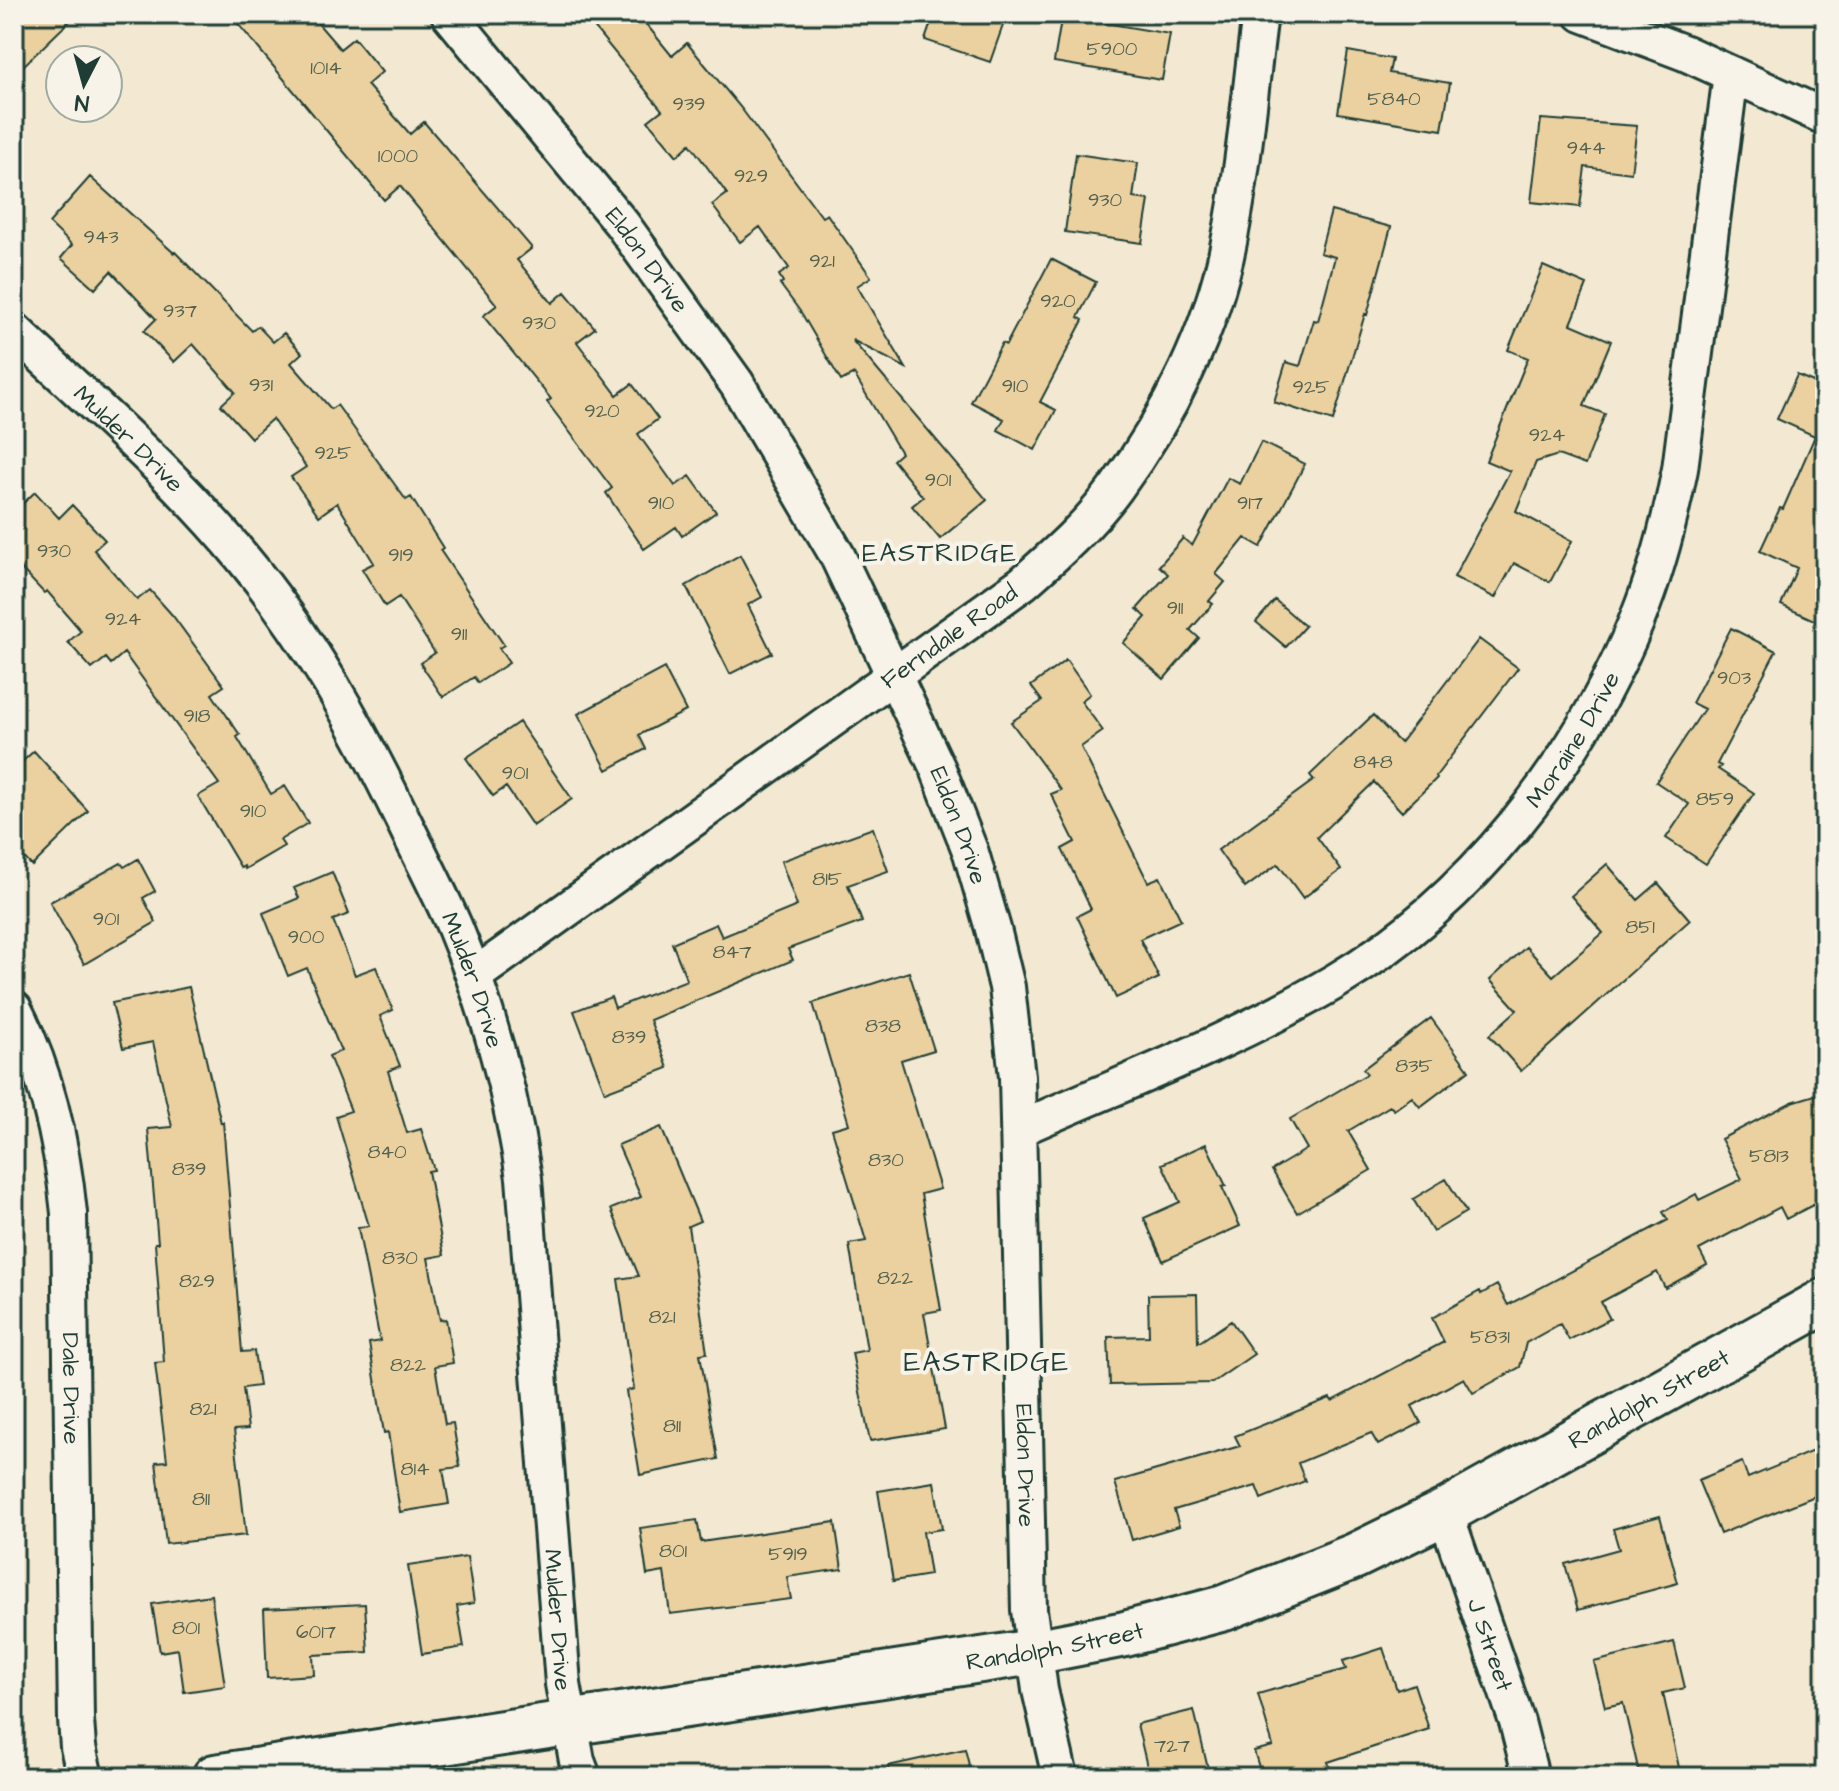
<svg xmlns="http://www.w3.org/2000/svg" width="1839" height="1791" viewBox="0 0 1839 1791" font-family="'Architects Daughter',sans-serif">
<rect width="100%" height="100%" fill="#f3e9d2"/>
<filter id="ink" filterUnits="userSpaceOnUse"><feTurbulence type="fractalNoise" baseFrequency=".0125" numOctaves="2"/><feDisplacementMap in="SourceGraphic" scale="16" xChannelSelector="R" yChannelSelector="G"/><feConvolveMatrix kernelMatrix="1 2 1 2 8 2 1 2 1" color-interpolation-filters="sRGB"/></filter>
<g filter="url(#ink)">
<path fill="#ebd1a0" stroke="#1f3d34" stroke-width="2" d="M14,14H77L14,75Z
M230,14H310L340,49L354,38L382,72L367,85L410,134L424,122L532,248L517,260L552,303L565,292L595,328L577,342L617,395L632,384L658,419L638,434L675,486L690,476L716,512L682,536L676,527L644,549L606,493L612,488L547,402L551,399L483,316L497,305L400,186L384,200Z
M583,14H638L672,56L687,43L741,108L822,217L827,214L871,277L857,286L906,368L852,340L987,500L940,539L912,506L923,497L893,460L901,453L854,374L841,381L802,314L780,284L783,282L779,275L789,268L760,227L740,242L712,205L727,194L690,144L677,156L648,121L662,110Z
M934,14H1007L990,62L925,40Z
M1062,14H1107L1105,23L1170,34L1162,80L1054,62Z
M1348,51L1392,59L1389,73L1450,83L1442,130L1338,113Z
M1541,119L1637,126L1631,173L1585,167L1580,207L1531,202Z
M1076,154L1138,163L1133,198L1149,200L1142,243L1065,232Z
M90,177L174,253L175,252L252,331L258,326L273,342L284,333L302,353L291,363L331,409L337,405L406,500L411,497L443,548L440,550L504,645L499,648L509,663L478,683L474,677L443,697L420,663L435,653L399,597L385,606L362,569L374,563L337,503L319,516L291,477L306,467L272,419L251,438L221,405L235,392L193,344L174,362L144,331L156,319L111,271L95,289L61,258L72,245L49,223Z
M1331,211L1391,227L1367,315L1365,314L1333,421L1274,402L1286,362L1300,366L1314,320L1318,321L1335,257L1320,253Z
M1051,259L1096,282L1078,317L1083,320L1040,402L1056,410L1035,450L998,430L1004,419L971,402L1002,343L1006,345Z
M1543,266L1587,285L1571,324L1611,341L1584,406L1605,414L1585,465L1558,455L1536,462L1516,511L1572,541L1550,582L1514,563L1495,598L1454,577L1510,471L1486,461L1528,358L1508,350Z
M1797,375L1825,387V625L1781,605L1797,568L1760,551L1780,508L1783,509L1815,436L1777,419Z
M1261,442L1305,464L1261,547L1245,538L1216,574L1225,582L1209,601L1213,604L1190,630L1199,638L1164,679L1123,643L1146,617L1137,609L1168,574L1159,566L1183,538L1192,546L1228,478L1240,484Z
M35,492L59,518L72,505L105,540L94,550L137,600L150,590L173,616L224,686L212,694L240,735L237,737L271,794L285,786L308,823L280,840L284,846L245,869L244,866L241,868L198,796L219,784L124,653L111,664L106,658L92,669L68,642L81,631L47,591L44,593L14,561V512Z
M740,555L762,597L748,605L772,653L730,674L686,586Z
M1275,600L1305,626L1286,647L1256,622Z
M1731,628L1776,651L1717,764L1721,766L1718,769L1754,793L1706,864L1666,838L1689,804L1656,782L1704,709L1692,703Z
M1479,639L1518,668L1436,776L1437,778L1402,812L1374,782L1317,837L1341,870L1303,898L1278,864L1245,888L1218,850L1314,780L1310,775L1373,715L1400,743Z
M1066,660L1090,694L1081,701L1103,731L1081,747L1148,882L1160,877L1181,920L1140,939L1159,978L1116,998L1077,916L1091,909L1062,849L1075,842L1051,794L1061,790L1011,722L1042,701L1031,686Z
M664,668L686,711L639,735L646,749L607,770L578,714Z
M519,722L572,799L533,826L506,787L493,796L466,758Z
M34,751L88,811L32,866L14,847V769Z
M873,828L888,871L848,885L862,922L788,949L793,960L650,1020L668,1068L605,1092L574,1011L611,997L615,1008L687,980L672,943L716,924L722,937L797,906L781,861Z
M138,859L155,891L143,898L156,922L84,964L50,902L121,863L124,867Z
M1607,864L1638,900L1658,883L1690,920L1521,1071L1489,1035L1517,1010L1490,980L1526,947L1553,976L1603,933L1571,896Z
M332,872L349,914L333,920L355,975L376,967L393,1010L380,1016L400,1066L388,1071L407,1133L421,1129L434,1170L428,1171L444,1255L428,1258L440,1320L446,1319L453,1363L435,1366L445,1424L453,1423L460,1467L443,1469L449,1504L400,1512L388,1432L384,1433L369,1343L380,1341L358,1228L369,1226L336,1116L351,1111L329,1056L341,1051L307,968L288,976L263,913L299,898L294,888Z
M909,972L934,1050L901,1060L940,1189L921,1194L941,1310L924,1313L945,1429L870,1441L852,1353L867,1350L849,1244L866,1241L832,1129L849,1124L813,1003Z
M189,987L221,1123L223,1122L242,1352L254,1351L259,1386L243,1388L248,1429L234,1430L246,1535L166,1544L156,1462L167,1461L155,1363L164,1362L155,1243H158L148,1129L172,1127L153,1042L123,1048L112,1003Z
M1431,1018L1469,1070L1420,1107L1412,1097L1394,1110L1390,1106L1348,1131L1371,1170L1297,1213L1272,1170L1307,1149L1290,1119L1367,1074L1363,1069Z
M1825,1092V1199L1786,1219L1780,1207L1699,1250L1707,1265L1665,1288L1657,1272L1601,1302L1610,1319L1569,1340L1560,1324L1526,1343L1520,1367L1473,1393L1464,1378L1412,1406L1421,1423L1378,1445L1371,1433L1298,1463L1305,1481L1261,1499L1256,1486L1174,1510L1179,1526L1132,1540L1115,1482L1240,1446L1235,1436L1330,1398L1332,1401L1444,1342L1432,1318L1480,1291L1481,1294L1497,1285L1508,1305L1668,1220L1663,1212L1696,1194L1699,1200L1742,1179L1721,1139L1792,1102Z
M661,1127L700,1221L688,1226L707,1353L700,1354L718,1459L640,1475L626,1391L634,1389L618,1279L639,1276L611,1209L641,1197L618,1145Z
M1206,1144L1226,1186L1222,1187L1240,1226L1163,1261L1144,1218L1180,1202L1162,1164Z
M1446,1179L1466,1212L1433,1232L1413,1199Z
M1197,1294L1198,1343L1231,1321L1254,1354L1212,1383L1110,1385L1108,1337L1149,1336L1148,1295Z
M1825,1446V1492L1720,1534L1698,1480L1742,1462L1748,1478Z
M934,1482L942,1529L923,1532L930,1575L893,1581L878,1491Z
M1660,1516L1678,1583L1578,1610L1565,1564L1619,1549L1613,1529Z
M697,1520L701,1542L835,1522L842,1569L787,1577L791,1599L670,1614L664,1572L647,1575L640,1528Z
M467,1557L474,1603L457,1606L464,1647L422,1654L408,1566Z
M211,1595L225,1686L184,1692L178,1649L160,1652L152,1604Z
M365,1604L368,1652L313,1655L314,1675L267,1678L264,1609Z
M1674,1642L1685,1688L1663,1693L1681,1777H1640L1623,1703L1605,1707L1594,1662Z
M1383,1648L1397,1690L1414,1684L1429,1729L1328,1762L1333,1777H1262L1254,1751L1273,1746L1258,1694L1346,1669L1343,1661Z
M1194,1710L1210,1777H1167L1164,1766L1148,1771L1137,1724Z
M965,1749L972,1777H889L888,1766Z"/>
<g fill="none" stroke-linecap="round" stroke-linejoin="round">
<defs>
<g id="street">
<path id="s1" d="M449,14L622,224L737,384L837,555L938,769L971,853L993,929L1007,987L1017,1077L1029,1610L1040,1690L1060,1777"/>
<path d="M1582,14L1685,53L1825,117"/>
<path id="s2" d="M14,330C91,403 173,474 241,556C309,637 360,730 405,824C422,859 440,893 455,928C488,1008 511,1092 524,1178L563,1684L577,1761L583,1777"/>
<path id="s3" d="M474,976L1023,583C1056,554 1090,524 1116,488C1169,416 1212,330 1229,242C1244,167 1250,90 1260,14"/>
<path id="s4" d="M14,1009C47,1073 62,1142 69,1213L76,1720L78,1747L85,1777"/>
<path id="s5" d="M1019,1129C1125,1082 1236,1040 1336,981C1471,901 1578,764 1637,620C1657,571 1670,521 1680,469L1731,74"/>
<path id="s6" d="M1445,1512L1517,1722L1531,1777"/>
</g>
<g id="secondary">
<path id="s7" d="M215,1777L1033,1652L1125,1634L1224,1608L1355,1556L1445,1512L1825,1301"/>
</g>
</defs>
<use href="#street" stroke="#1f3d34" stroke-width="40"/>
<use href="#secondary" stroke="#1f3d34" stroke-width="50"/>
<use href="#street" stroke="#f7f3e8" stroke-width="34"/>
<use href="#secondary" stroke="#f7f3e8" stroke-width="44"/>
</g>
</g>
<g text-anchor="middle" stroke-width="8" stroke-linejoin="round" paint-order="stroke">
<g font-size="20" fill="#52624f">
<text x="1112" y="55">5900</text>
<text x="326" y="74">1014</text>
<text x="1394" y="105">5840</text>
<text x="689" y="110">939</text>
<text x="1586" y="154">944</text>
<text x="398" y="162">1000</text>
<text x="751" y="182">929</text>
<text x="1105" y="206">930</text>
<text x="101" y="243">943</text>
<text x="822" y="267">921</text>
<text x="1058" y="307">920</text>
<text x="180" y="317">937</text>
<text x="539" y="329">930</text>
<text x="261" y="391">931</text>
<text x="1015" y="392">910</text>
<text x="1311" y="393">925</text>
<text x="602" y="417">920</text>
<text x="1547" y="441">924</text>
<text x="333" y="459">925</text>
<text x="938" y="486">901</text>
<text x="661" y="509">910</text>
<text x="1250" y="509">917</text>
<text x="54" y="557">930</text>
<text x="401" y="561">919</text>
<text x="1175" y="614">911</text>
<text x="123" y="625">924</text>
<text x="459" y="640">911</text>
<text x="1734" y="684">903</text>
<text x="197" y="722">918</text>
<text x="1373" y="768">848</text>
<text x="515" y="779">901</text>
<text x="1715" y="805">859</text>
<text x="253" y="817">910</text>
<text x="827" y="885">815</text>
<text x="106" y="925">901</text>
<text x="1640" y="933">851</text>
<text x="306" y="943">900</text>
<text x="732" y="958">847</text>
<text x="883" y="1032">838</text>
<text x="629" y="1043">839</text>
<text x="1414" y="1072">835</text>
<text x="387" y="1158">840</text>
<text x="1769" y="1162">5813</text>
<text x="886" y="1166">830</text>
<text x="189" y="1175">839</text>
<text x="400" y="1264">830</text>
<text x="895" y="1284">822</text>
<text x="197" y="1287">829</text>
<text x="662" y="1323">821</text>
<text x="1490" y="1343">5831</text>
<text x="408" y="1371">822</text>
<text x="203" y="1415">821</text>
<text x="672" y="1432">811</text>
<text x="415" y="1475">814</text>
<text x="201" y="1505">811</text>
<text x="673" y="1557">801</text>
<text x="788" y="1560">5919</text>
<text x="186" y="1634">801</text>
<text x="316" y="1638">6017</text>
<text x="1172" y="1752">727</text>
</g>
<g font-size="24" fill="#1f3d34" stroke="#f7f3e8">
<text dy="8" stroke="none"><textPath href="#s1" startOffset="316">Eldon Drive</textPath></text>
<text dy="8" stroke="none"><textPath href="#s2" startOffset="158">Mulder Drive</textPath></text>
<text dy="8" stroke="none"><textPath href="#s3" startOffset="584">Ferndale Road</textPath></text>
<text dy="8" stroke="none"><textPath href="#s5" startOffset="692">Moraine Drive</textPath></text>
<text dy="8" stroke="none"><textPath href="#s1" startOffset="964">Eldon Drive</textPath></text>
<text dy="8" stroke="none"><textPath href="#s2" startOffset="806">Mulder Drive</textPath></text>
<text dy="8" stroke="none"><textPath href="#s4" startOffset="388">Dale Drive</textPath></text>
<text dy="8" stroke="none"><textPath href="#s7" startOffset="1498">Randolph Street</textPath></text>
<text dy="8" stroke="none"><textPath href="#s1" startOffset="1612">Eldon Drive</textPath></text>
<text dy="8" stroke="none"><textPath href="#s2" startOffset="1454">Mulder Drive</textPath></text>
<text dy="8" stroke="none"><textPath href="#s6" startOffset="140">J Street</textPath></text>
<text dy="8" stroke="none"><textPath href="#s7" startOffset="850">Randolph Street</textPath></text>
</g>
<g font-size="26" letter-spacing="2" fill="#1f3d34" stroke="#f7f3e8">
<text x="940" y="561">EASTRIDGE</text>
</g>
<g font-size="28" letter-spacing="2" fill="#1f3d34" stroke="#f7f3e8">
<text x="987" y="1371">EASTRIDGE</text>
</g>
</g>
<rect width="1839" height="1791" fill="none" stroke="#f7f3e8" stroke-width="48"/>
<rect x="24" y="24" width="1791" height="1743" fill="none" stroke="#1f3d34" stroke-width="3" filter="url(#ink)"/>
<g transform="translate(84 84) rotate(186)"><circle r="38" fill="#f7f3e8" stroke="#a1aaa0" stroke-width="2"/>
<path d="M0-6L14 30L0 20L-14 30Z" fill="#1f3d34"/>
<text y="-12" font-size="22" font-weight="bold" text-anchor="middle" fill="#1f3d34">N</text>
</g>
</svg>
